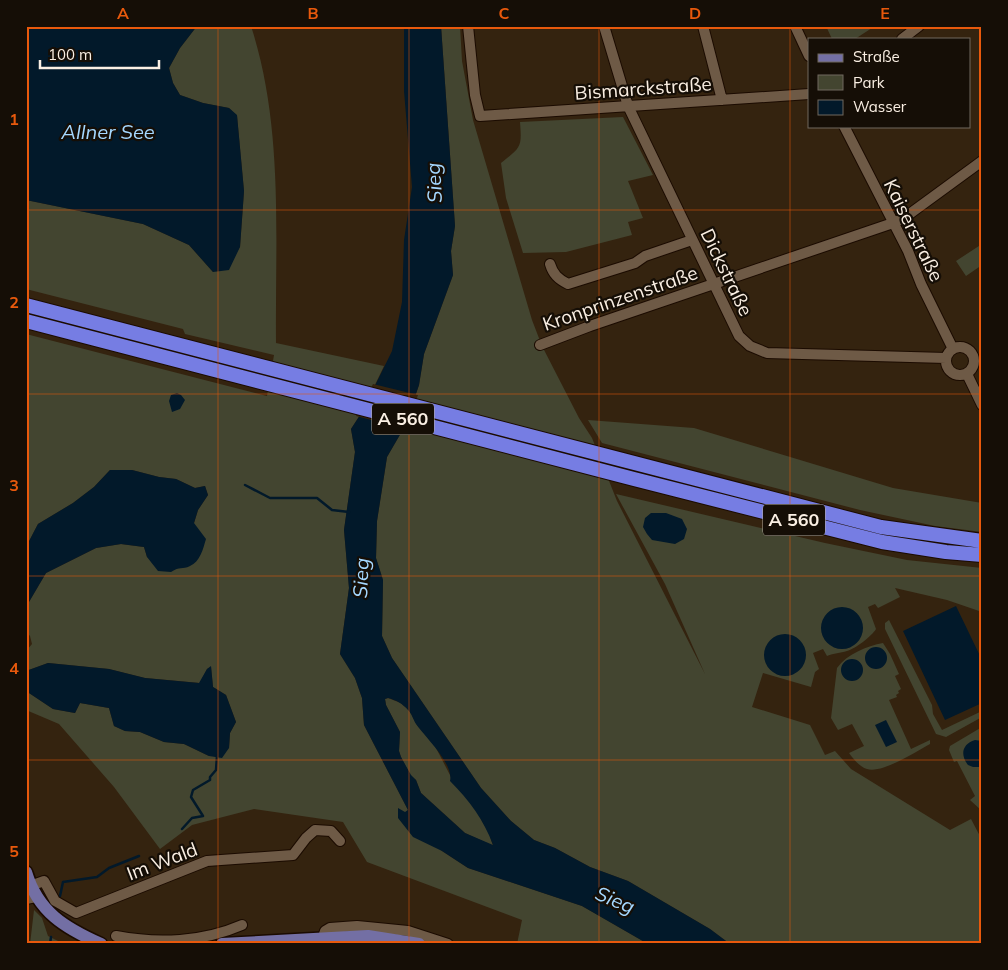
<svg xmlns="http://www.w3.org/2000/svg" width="1008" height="970" viewBox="0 0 1008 970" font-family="Mulish,sans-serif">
<rect width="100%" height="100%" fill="#34230f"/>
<path fill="#434530" d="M197,26H251C284,128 275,238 276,343L384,366L362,412L351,429L355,452L344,530L349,588L340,654L355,678L362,698L364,725L408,810L406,812L442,851L468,868L582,906L648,944H517L522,920L367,862L343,822L254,809L192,825L160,849L114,787L59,724L26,710V691L53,709L75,713L80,703L109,708L114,726L125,731L140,732L164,742L184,744L209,756L229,748L230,733L236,722L226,695L213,687L211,667L207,669L200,683L145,678L109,669L48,663L26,671V651L32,644L30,636L26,631V607L46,573L96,548L121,544L144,547L147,557L178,567L190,566L194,523L198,510L208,495L205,486L195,488L176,479L159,477L132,470H110L94,487L73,503L38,524L26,547V334L267,396L274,355L185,334L183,329L26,289V200L143,224L189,245L213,272L240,247L244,191L237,116L229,108L203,103L180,95L173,83L169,68L180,48Z
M441,26H460L462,61L473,120L532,320L542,346L579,418L592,438L617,501L705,674L665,584L616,494L825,543L907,560L982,568V612L947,600L895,588L900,597L878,608L875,604L868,607L876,629C872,636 855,649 847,651C840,653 834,653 827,656L823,649L813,653L819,669L815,672L811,687L763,673L752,707L810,725L825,755L835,751L851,769L950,830L971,819L982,840V944H730L710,929L628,881L590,867L555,848L534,840L511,821L481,788L392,658L382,636L383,580L376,558L377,521L387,457L405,426L419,385L424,354L453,275L451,251L455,226Z
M826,26H875L855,39H832Z
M623,117L653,175L628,181L643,218L628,222L632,235L566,252L523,253L506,198L501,163C521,147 522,148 520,122Z
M982,244V265L966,276L956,261Z
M588,420L694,428L893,488L982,503V532L935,526L860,510L602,443Z
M889,620L932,705L933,714L942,730L982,711V717L946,737L936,734L885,629V623Z
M883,643L890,654L899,674L895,676L901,689L898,691L899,693L896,695L897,697L889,700L911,749L930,740V744C917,751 882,774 867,769C860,767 854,760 849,753L864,746L852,724L838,730L831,718L837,668C847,654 867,646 883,643Z
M388,698L401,703L409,710L417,725L435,746L451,777L473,805L489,833L493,846L465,833L421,793L416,780L410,775L401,757L399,751L400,732L386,705L385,699Z
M982,727V811L970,800L975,796L957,761L954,762L949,750L950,746Z
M34,910L42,918L48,936L64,944H30Z"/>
<path fill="#02192a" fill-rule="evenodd" d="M26,26H197L180,48L169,68L173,83L180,95L203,103L229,108L237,115L244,191L240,247L229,270L213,272L189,245L143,224L26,200Z
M404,26H441L455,226L451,251L453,275L424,354L419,385L405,426L387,457L377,521L376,558L383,580L382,636L392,658L481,788L511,821L534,840L555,848L590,867L628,881L710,929L730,944H648L582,906L468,868L442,851L413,837L398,818V808L405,812L408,810L364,725L362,698L355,678L340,654L349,588L344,530L355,452L351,429L362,412L392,351L402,302L404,240L412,187L404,91ZM388,698C396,700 403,704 408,710C412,714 413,719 416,724C425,737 454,764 450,781C469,800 484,820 493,845L465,833L421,793L416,780L411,775L401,757L399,751L400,732L386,705L385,699Z
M177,393L181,395L185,400L180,409L172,412L169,401L171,395Z
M110,470H132L159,477L176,479L195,488L205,486L208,495L198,510L194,523L206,539C203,549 200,562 190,566C182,570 180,566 171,572L158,571L147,557L144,547L121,544L96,548L46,573L26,607V547L38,524L73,503L94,487Z
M651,513H666L682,519L687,529L684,539L675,544L652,540L647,534L643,527L645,518Z
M956,606L982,660V703L945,720L903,631Z
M821 628a21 21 0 1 1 42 0a21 21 0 1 1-42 0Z
M764 655a21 21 0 1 1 42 0a21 21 0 1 1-42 0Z
M865 658a11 11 0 1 1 22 0a11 11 0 1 1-22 0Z
M841 670a11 11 0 1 1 22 0a11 11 0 1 1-22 0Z
M48,663L109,669L145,678L199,683L207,669L211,666L213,687L226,695L236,722L230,733L229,748L222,758L209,756L184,744L164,742L140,732L125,731L114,726L109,708L80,703L75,713L53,709L26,691V671Z
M886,720L897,742L886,747L875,725Z
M975,740L982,741V767H973L968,765C960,755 962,744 975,740Z"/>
<path fill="#34230f" d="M373,384L418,395L406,429L356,416Z"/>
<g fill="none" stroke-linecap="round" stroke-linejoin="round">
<path stroke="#02192a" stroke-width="2.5" d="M245,485L270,498H317L332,510L349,512
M182,829L192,818L203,816L191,797L193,790L210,780V777L216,770L217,756
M60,896L63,882L97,877L109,868L139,856
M50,944L51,937"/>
<defs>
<path id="minor" d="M468,26L475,95L480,116L809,94
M604,26L628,106L739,336L750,346L767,353L946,358
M703,26L722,100
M795,26L809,56
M902,39L919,26
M844,126L908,251L921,284L953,349
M550,264C553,274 558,279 568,284L635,263L645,256L692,240
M540,345L590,326L893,223L904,218L982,161
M946 361a14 14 0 1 1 28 0a14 14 0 1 1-28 0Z
M967,374L982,405
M30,886L44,881L55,901L76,913L207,861L293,855L306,838L315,830L331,831L340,841
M26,899L36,897
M116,936C158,944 203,942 242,925
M323,937L325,931L330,928L357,926L408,931L448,944"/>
<path id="major" d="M26,872C38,912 65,928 101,944
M222,944L368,936L419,944"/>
<path id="highway" d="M26,305L881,527L982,541
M26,321L634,479L882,542L946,552L982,555"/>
</defs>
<use href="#minor" stroke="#1b0b00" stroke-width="12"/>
<use href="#major" stroke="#1b0b00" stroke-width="15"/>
<use href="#highway" stroke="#1b0b00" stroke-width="16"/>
<use href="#minor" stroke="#6e5a46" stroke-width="10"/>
<use href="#major" stroke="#736fa4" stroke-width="12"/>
<use href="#highway" stroke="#767de3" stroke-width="14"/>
</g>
<path fill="none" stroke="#e8590c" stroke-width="1" stroke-opacity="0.55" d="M218,26V944M409,26V944M599,26V944M790,26V944M26,210H982M26,394H982M26,576H982M26,760H982"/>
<g text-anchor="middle" stroke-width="4.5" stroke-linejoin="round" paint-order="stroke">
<g fill="#150e06" stroke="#b5aca1" stroke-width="1">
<rect x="372" y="403.5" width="62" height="31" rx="4"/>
<rect x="763" y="504.5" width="62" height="31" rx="4"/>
</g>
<g font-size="18" font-weight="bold" fill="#faefe3">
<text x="403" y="425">A 560</text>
<text x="794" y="526">A 560</text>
</g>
<g font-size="19" fill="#faefe3" stroke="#150e06">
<text transform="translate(643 88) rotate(-4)" y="7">Bismarckstraße</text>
<text transform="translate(914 230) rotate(64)" y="7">Kaiserstraße</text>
<text transform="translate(727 272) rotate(64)" y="7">Dickstraße</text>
<text transform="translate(620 298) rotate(-19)" y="7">Kronprinzenstraße</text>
<text transform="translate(162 861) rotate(-21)" y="7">Im Wald</text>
</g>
<g font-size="20" font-style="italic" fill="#a5d8ff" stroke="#150e06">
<text x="108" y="139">Allner See</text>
<text transform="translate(434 183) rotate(-93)" y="7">Sieg</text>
<text transform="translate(361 578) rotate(-87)" y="7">Sieg</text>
<text transform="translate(615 900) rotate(23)" y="7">Sieg</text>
</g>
</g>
<rect width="1008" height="970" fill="none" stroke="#150e06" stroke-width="55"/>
<rect x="808" y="38" width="162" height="90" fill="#150e06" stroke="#71685e"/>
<rect x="818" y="54" width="25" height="8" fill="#736fa4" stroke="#71685e"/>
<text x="853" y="62" font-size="15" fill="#faefe3">Straße</text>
<rect x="818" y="75" width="25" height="15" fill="#434530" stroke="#71685e"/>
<text x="853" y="88" font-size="15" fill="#faefe3">Park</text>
<rect x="818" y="100" width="25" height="15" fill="#02192a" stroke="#71685e"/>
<text x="853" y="112" font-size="15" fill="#faefe3">Wasser</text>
<path d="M40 60v8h119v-8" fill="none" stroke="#faefe3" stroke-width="2.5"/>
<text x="48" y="60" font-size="15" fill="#faefe3" stroke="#150e06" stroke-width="4" paint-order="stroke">100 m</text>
<rect x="28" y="28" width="952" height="914" fill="none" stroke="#e8590c" stroke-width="2"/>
<g font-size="16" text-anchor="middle" font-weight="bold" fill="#e8590c">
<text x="123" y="19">A</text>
<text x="313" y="19">B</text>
<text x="504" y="19">C</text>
<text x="695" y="19">D</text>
<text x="885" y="19">E</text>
<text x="14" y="125">1</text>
<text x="14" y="308">2</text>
<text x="14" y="491">3</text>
<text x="14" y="674">4</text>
<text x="14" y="857">5</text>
</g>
</svg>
